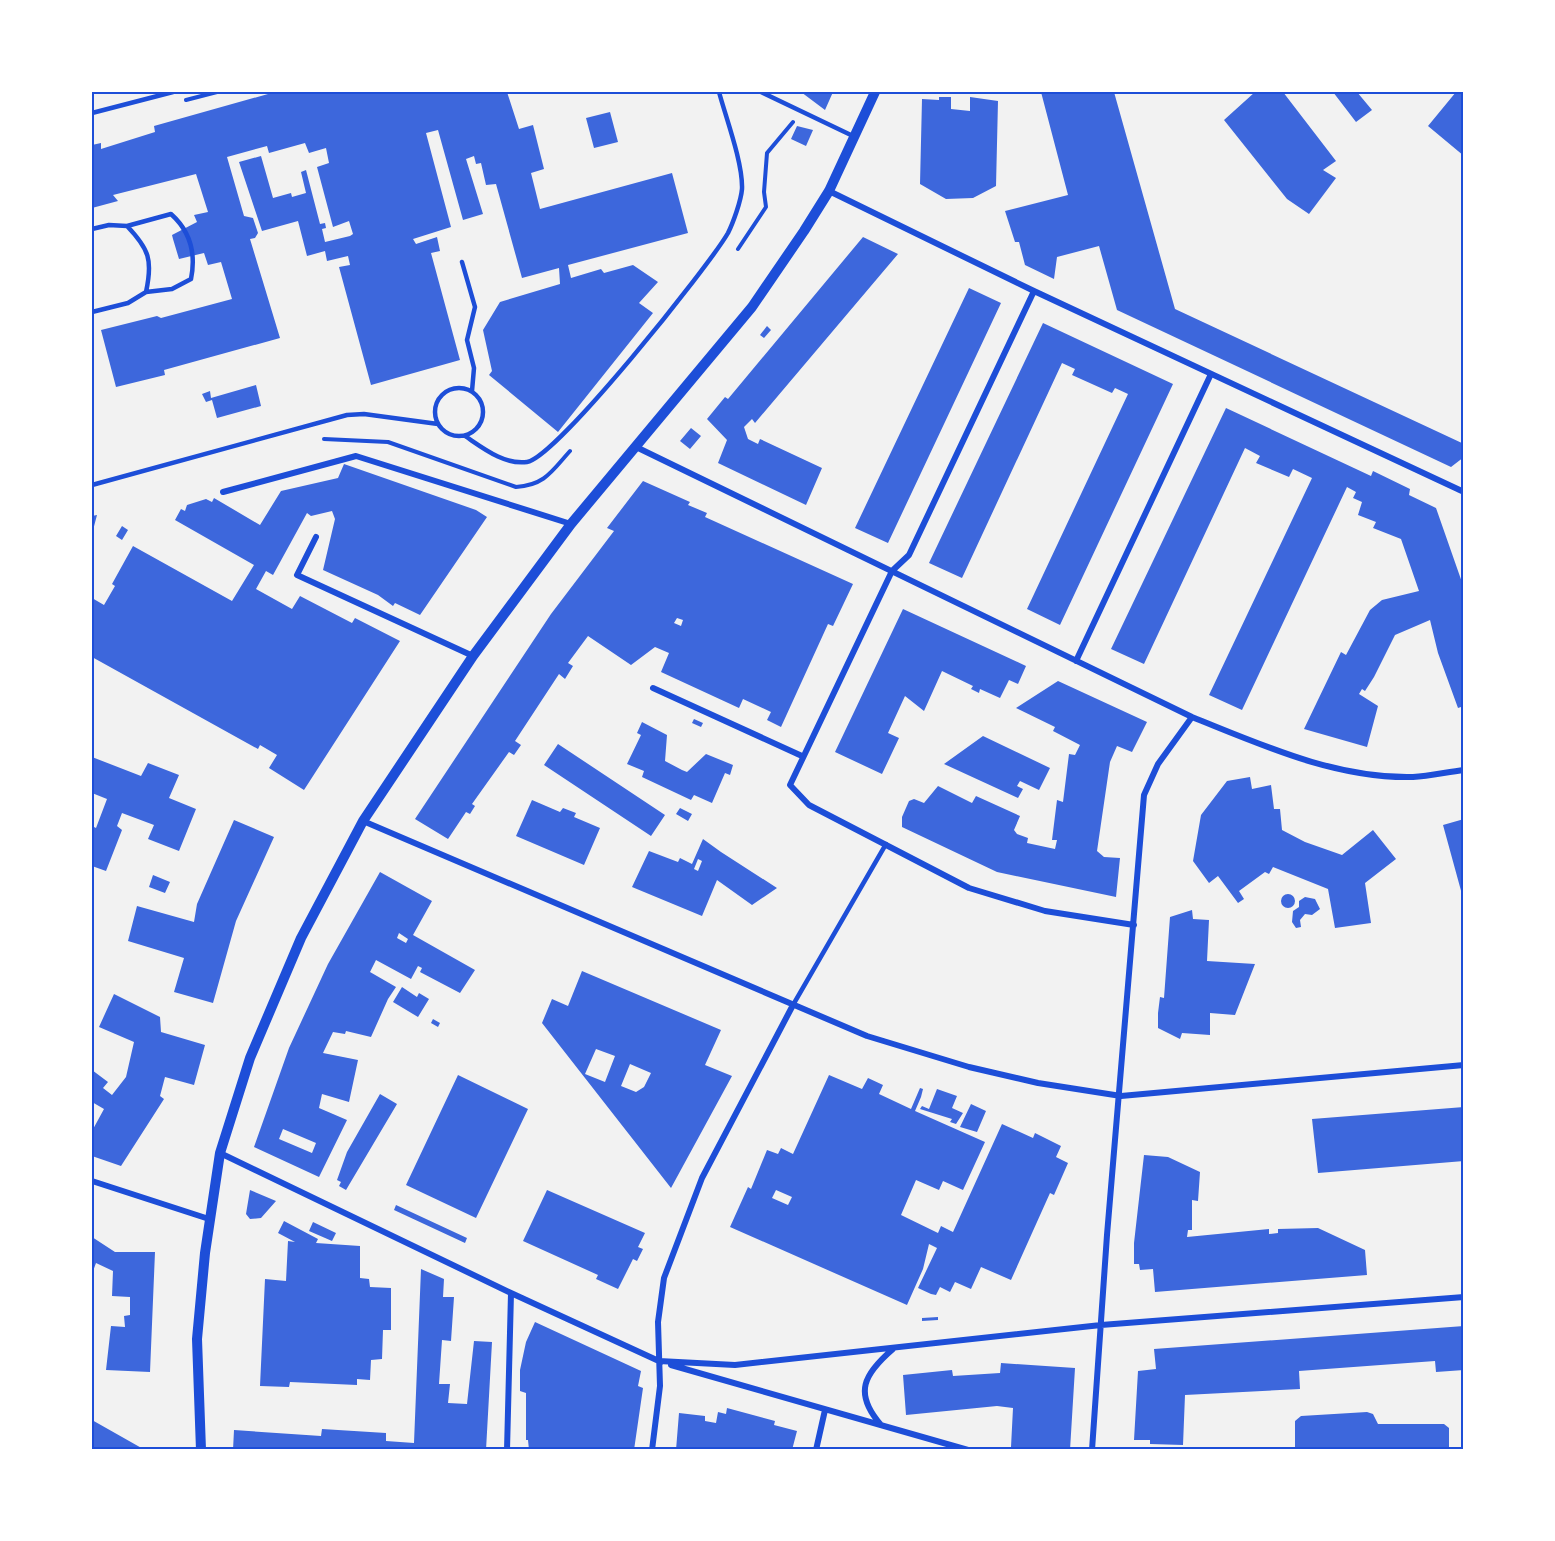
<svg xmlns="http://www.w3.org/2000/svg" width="1555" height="1541" viewBox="0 0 1555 1541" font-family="'PT Sans',sans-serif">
<rect width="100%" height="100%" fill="#f2f2f2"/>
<path fill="#3d67dc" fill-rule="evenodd" d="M275,92H507L519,129L533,125L544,169L531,173L540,209L672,173L688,233L568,265L571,278L601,269L604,273L633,265L658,282L639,303L653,313L558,432L489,375L492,371L483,330L500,302L560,284L559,268L522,278L496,184L486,185L481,163L476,164L474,156L466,159L483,214L463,220L438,130L426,133L451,227L413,239L416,244L437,237L440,251L431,253L460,360L371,385L339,267L350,265L348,256L327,261L325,251L307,256L298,221L262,231L239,162L261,156L273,198L291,193L292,197L306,193L301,172L306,170L320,224L325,223L326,228L322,229L325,242L350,236L353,234L349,221L333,227L317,167L329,163L326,148L309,153L305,143L269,153L267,146L227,157L244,216L253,218L258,233L255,238L250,239L280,338L164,370L165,375L116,387L101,330L157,316L161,318L232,299L221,262L208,265L204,253L179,259L173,239L172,235L197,222L194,215L208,212L196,174L113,195L118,201L92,208V145L101,143V149L155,132L154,126Z
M801,92H833L825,110Z
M1041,92H1114L1175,309L1464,444V457L1451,467L1117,310L1099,246L1057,257L1054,279L1025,265L1019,242H1015L1005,211L1068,195Z
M1255,92H1283L1336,161L1323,170L1336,178L1309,214L1287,199L1224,120Z
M1333,92H1357L1372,110L1356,122Z
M1456,92H1464V156L1428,126Z
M939,97H951V109L970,111V97L998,101L996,186L973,198L946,199L920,184L922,99L939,100Z
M610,112L618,142L594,148L586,118Z
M797,126L813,130L806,146L791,139Z
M863,237L898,254L755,423L752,419L744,427L748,439L758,444L760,439L822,468L806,505L718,463L727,440L707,419L725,397L728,399Z
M969,288L1001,303L888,543L855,528Z
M1043,323L1173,384L1060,625L1027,609L1128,394L1115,388L1112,393L1072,375L1075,369L1062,363L962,578L929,563Z
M767,326L771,330L764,338L760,335Z
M256,385L261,406L217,418L212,400L206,402L202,394L210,391L211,398Z
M1226,408L1371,476L1373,471L1410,489L1409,495L1436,508L1464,588V706L1458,708L1438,653L1430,620L1395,635L1374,677L1365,691L1362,689L1359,694L1378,706L1367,747L1304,729L1341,652L1346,655L1370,610L1382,600L1419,591L1401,539L1373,528L1376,522L1358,515L1362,502L1353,498L1356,492L1347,487L1242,710L1209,695L1312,478L1293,469L1289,477L1256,463L1260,456L1245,448L1144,664L1111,649Z
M691,428L701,436L690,449L680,441Z
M344,464L476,510L487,517L420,615L395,603L393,606L378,595L323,570L335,519L332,511L311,516L307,513L273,575L266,571L256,589L292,609L300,596L352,623L355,618L400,641L304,790L269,768L277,755L260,745L258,749L92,657V598L104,605L115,586L112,584L133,546L232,601L254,565L175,520L181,509L185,511L187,505L206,499L212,502L214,498L260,525L281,491L338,478Z
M643,481L690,502L688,505L707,513L705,517L853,584L833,626L828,624L781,727L767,720L771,712L743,699L739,708L661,672L669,653L655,647L631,665L588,636L568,663L573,666L565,679L559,674L515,741L521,745L514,755L509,752L472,804L475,806L470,814L466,812L448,839L415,819L551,614L614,531L607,528ZM677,618L683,620L681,626L674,623Z
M97,515L92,534V516Z
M122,526L128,530L122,540L116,536Z
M903,609L1026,666L1018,684L1009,680L1000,698L980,689L979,693L971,689L973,686L942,671L924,711L905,696L888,733L899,738L882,774L835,752Z
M1058,681L1147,722L1132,752L1117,746L1110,762L1097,851L1104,857L1120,858L1116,897L997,872L902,827V817L909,801L914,799L924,803L938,786L972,803L976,796L1020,816L1014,830L1017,834L1028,838L1027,843L1055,849L1057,840H1052L1057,800L1063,802L1069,754L1075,755L1080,745L1053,731L1055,727L1016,708Z
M694,719L703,723L701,727L692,723Z
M642,722L667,735L665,761L682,770L687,772L706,754L733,765L730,775L725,773L712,803L694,795L691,800L642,777L644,771L627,764L641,735L637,733Z
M983,736L1050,768L1039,790L1020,781L1017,786L1023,789L1018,798L944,764Z
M558,744L665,815L651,836L544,765Z
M92,757L141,776L148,763L179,775L169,798L196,809L179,851L148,839L154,825L122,813L117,826L122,830L106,871L92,866V826L96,828L107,799L92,793Z
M1250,777L1252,789L1271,785L1274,809H1280L1282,830L1305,842L1342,855L1373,830L1396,859L1365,883L1371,923L1335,928L1328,889L1273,867L1269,874L1265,872L1239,891L1244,899L1238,903L1218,876L1209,883L1193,861L1201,815L1227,781Z
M532,800L560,812L563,808L576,813L574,817L600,828L584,865L516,836Z
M680,808L692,814L688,821L676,814Z
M1464,819V898H1463L1443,825Z
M234,820L274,837L236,921L213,1003L174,992L184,958L128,941L137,906L194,922L197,904Z
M703,839L721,852L777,888L752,905L717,880L702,916L632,887L649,851L678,862L680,858L692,864ZM698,859L702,861L698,871L694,869Z
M380,872L432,901L413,935L475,970L460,993L420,972L422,968L418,966L411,979L376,960L370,972L396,987L388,999L371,1037L346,1031L345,1034L333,1032L323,1053L358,1060L349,1102L322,1094L319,1108L347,1120L319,1177L254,1147L289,1048L328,964ZM399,933L408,939L406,943L397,938ZM283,1129L316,1143L312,1153L279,1139Z
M153,875L170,882L165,893L149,887Z
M1281 901a7 7 0 1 1 14 0a7 7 0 1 1-14 0Z
M1305,897L1315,899L1320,909L1312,915L1305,914L1300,920L1301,927L1296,928L1292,922L1293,911L1299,907V901Z
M1192,910L1193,919L1209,920L1207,961L1255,964L1235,1015L1210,1013V1035L1182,1033L1180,1039L1158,1028V1013L1160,997L1164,998L1170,917Z
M582,971L721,1030L705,1065L732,1076L671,1188L542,1023L552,999L568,1006ZM596,1049L615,1056L605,1082L585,1074ZM630,1064L651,1073L644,1087L636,1092L621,1086Z
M402,987L417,997L419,993L429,999L418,1017L393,1002Z
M114,994L160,1017L161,1032L205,1045L194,1085L165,1077L160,1096L164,1099L121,1166L92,1156V1131L104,1109L92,1102V1070L108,1082L103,1088L112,1095L126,1077L134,1042L99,1027Z
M433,1019L440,1023L438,1027L431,1023Z
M458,1075L528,1109L476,1218L406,1185Z
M829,1075L862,1089L868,1078L883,1085L879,1094L911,1109L920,1088L923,1089L921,1097L915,1111L985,1142L963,1190L943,1181L939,1190L916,1180L901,1215L938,1233L941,1226L953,1232L1002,1124L1033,1138L1035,1133L1061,1146L1056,1157L1068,1163L1054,1195L1050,1193L1011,1280L981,1267L971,1289L955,1282L950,1292L940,1287L936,1295L931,1294L918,1288L937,1248L929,1244L923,1269L907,1305L730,1227L748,1187L751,1189L767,1150L778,1154L781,1148L793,1154ZM776,1190L792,1197L788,1205L772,1198Z
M937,1089L957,1096L952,1108L963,1113L956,1124L950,1122L952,1119L920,1109L922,1106L929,1109Z
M380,1094L397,1104L346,1190L339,1186L341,1182L337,1180L347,1152Z
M971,1104L986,1111L977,1132L960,1127Z
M1464,1107V1161L1318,1173L1312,1119Z
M1144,1155L1168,1157L1200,1172L1198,1201L1192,1200V1230H1188L1187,1237L1269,1229V1234L1278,1233V1229L1318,1228L1365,1250L1367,1275L1155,1292L1153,1269L1140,1270L1139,1264H1134V1243Z
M250,1190L276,1201L261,1218L250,1219L246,1214Z
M547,1190L645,1233L638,1247L643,1249L637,1261L633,1259L618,1289L596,1279L598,1275L523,1241Z
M396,1205L467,1238L465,1243L394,1210Z
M284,1221L318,1239L316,1243L360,1246V1278L369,1279L370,1287L391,1288V1330H383L382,1359L371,1360L370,1380L357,1379V1385L290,1382L289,1387L260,1386L265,1279L286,1281L288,1241L295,1242L278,1233Z
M313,1222L336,1233L332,1241L309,1231Z
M92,1237L115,1252H155L150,1372L106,1370L111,1326L125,1327L124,1316L130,1315V1297L112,1296L113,1271L96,1263L92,1274Z
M421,1269L444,1279L443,1297H454L451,1341L442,1340L439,1384H450L448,1403L467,1404L474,1341L492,1342L486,1450H233L234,1430L321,1436L322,1429L386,1433V1441L414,1443Z
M938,1317V1320L922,1321V1318Z
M535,1322L641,1371L638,1386L643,1388L634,1450H529L528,1440H526V1393L520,1391V1370L526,1342Z
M1464,1326V1370L1436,1372L1435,1361L1299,1371L1300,1389L1185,1395L1183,1445L1150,1444V1440H1134L1138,1371L1156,1369L1154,1349Z
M1001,1363L1075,1368L1070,1450L1011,1447L1013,1408L997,1406L906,1415L903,1375L952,1370L953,1376L1000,1373Z
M727,1408L775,1421L774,1425L797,1431L792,1450H676L679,1413L705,1416V1421L716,1423L718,1412L726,1414Z
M1367,1412L1373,1414L1378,1424H1444L1449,1428V1450H1295V1421L1301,1416Z
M92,1420L145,1450H92Z"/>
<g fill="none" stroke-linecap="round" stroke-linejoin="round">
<path stroke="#1d4ed8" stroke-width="4" d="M186,100L217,92
M738,249L766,207L764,192L767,153L793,122
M324,439L388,442L516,487C545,485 552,471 570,451"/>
<path stroke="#1d4ed8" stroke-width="4.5" d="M761,92L853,136
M92,113L173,92
M127,226L171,214C190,231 196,254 191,279L172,289L146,292
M92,229L109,225L127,226C149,249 153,260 146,292L128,303L92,312
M462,262L475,307L467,340L474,368L472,391
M435 412a24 24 0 1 1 48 0a24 24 0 1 1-48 0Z
M465,436C483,448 504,465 527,462C556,458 709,266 728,233C733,223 741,201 742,189C743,163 726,118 719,92
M92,485L347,415L364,414L438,424
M793,1005L886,844"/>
<path stroke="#1d4ed8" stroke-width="6" d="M829,191L1034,291L1464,492
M1034,291L909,555L892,571L790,785L809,805L969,888L1045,911L1134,925
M634,446L1192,717C1262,745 1336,779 1413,777C1430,776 1447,772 1464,770
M223,492L356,456L571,524
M316,537L297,575L473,656
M1076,661L1211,374
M653,688L802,756
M363,821L867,1036L969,1067L1038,1083L1121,1096L1464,1065
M220,1153L511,1293L661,1362
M92,1181L209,1219
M659,1361L735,1365L1101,1325L1464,1297
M671,1365L968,1450
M881,1425C853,1393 864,1374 893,1349
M507,1450L511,1293
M652,1450L660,1386L658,1322L664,1278L702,1178L793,1005
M816,1450L825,1410
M1092,1450L1107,1235L1144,795L1158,764L1192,717"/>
<path stroke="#1d4ed8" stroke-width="10" d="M201,1450L197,1339L205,1253L220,1153L250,1058L301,938L363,821L473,656L571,524L752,307L804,231L829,191L875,92"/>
</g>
<rect width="1555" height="1541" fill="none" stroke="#ffffff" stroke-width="186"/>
<rect x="93" y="93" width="1369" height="1355" fill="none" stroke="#1d4ed8" stroke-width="2"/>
</svg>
